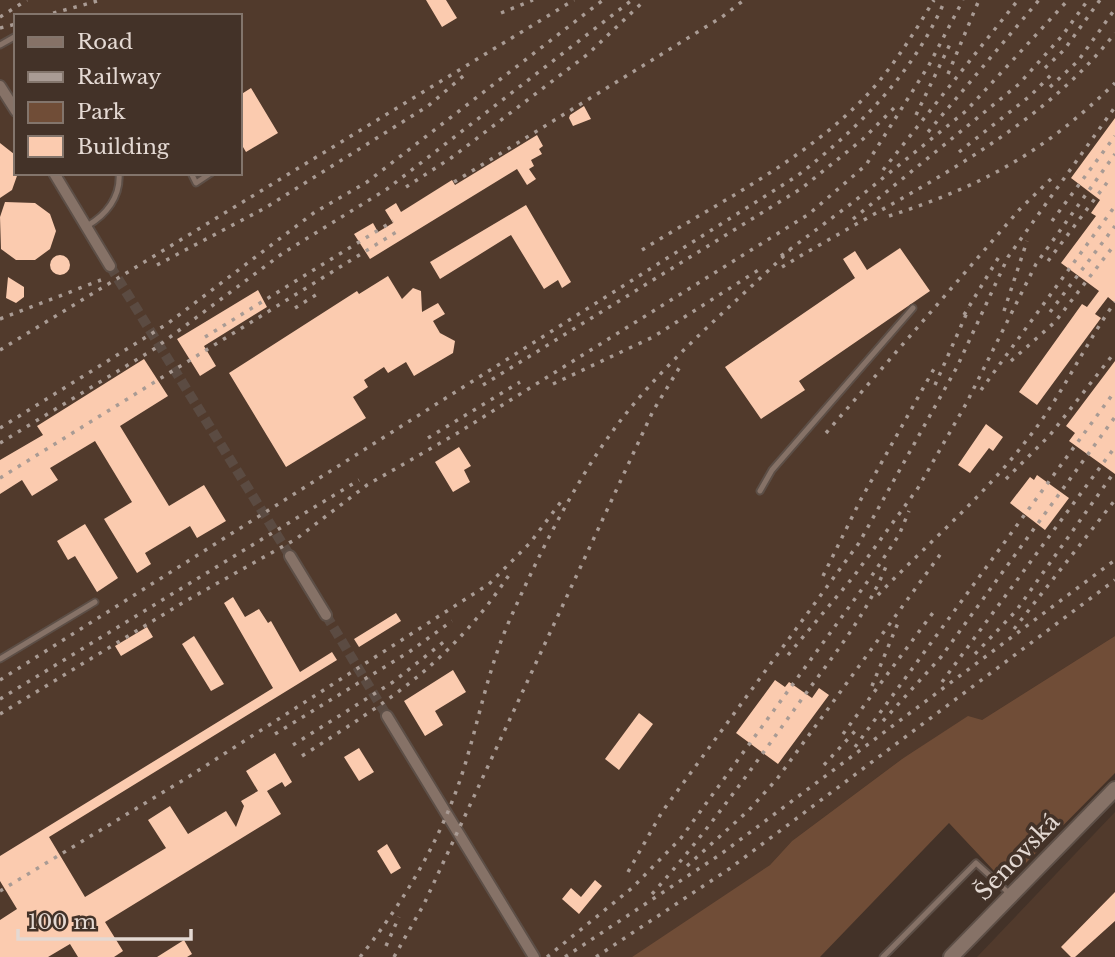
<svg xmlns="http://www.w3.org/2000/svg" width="1115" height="957" viewBox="0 0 1115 957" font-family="'Libre Baskerville',serif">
<rect width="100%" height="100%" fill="#433228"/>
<path fill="#513a2c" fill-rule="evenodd" d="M0,0H1115V636L982,720L902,759L792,841L770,865L632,957H0ZM16,16H240V173H16Z
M1115,812V957H977Z"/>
<path fill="#704d37" d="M1115,636V773L1011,878L995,872L949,823L820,957H632L770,865L792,841L902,759L968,716L982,720Z"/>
<path fill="#fbcbaf" d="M426,0H446L457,18L442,27Z
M251,88L278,133L246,152L240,142V95Z
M584,106L591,119L573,126L569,118L570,115Z
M1115,118V303L1108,297L1095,314L1101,318L1037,405L1019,392L1082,304L1087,307L1099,291L1061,263L1096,216L1091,213L1100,200L1071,178Z
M537,135L543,146L539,149L542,154L531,160L534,166L529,169L536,179L527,185L517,169L370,259L354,234L373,223L378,232L393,223L385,210L396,203L401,212L452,180L455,185Z
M0,143L14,154L18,173L12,190L0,198Z
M5,202L35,203L50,214L56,231L50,249L35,260H16L1,249L0,217Z
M526,205L571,282L562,288L558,280L544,289L511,235L440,279L430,262Z
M900,248L930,291L799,381L805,390L761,419L725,367L855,278L843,259L855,251L867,270Z
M50 265a10 10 0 1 1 20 0a10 10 0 1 1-20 0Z
M388,276L402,299L413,288L421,291L422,312L438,303L445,314L433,321L440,333L455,341L453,353L414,376L406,362L388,373L384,367L364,380L368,387L353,397L366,418L286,467L229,373L357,291L359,294Z
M8,277L24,287V297L16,303L6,298Z
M258,290L267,307L204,346L216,366L200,376L177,339Z
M144,359L168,396L120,426L169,506L204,485L226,521L197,538L190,526L145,553L151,564L137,573L104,519L132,502L95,441L50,468L58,480L32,496L22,480L0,494V460L43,435L37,426Z
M1115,361V474L1069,441L1075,433L1066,426Z
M986,424L1003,437L993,451L989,448L970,473L958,465Z
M459,447L471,466L464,470L470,482L453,492L435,462Z
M1037,475L1069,498L1045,530L1010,503L1030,477L1034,480Z
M85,524L118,578L97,592L75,556L68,560L57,541Z
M233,597L245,617L259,609L268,623L271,621L300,672L332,652L337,660L49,837L85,897L166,848L148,820L170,806L188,834L226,811L236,827L244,806L241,801L258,791L246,771L275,753L292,782L285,787L282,782L267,791L281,814L105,922L123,951L114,957H78L70,944L48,957H0V920L17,909L0,881V856L273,688L224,603Z
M396,613L401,621L359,647L354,639Z
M147,627L153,637L121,656L115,646Z
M194,636L224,684L211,691L182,644Z
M453,670L466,692L435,711L443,725L425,736L404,701Z
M775,680L785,687L789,682L812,698L819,688L829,695L778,764L736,733Z
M639,713L653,724L619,770L605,759Z
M359,748L374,772L359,781L344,757Z
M387,844L401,868L391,874L377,851Z
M595,880L602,886L579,914L562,899L571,888L581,897Z
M1115,892V921L1075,957H1071L1061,947Z
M184,940L192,954L187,957H157Z"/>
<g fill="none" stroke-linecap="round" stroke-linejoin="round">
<path stroke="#5b4b42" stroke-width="10" stroke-dasharray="10 5" stroke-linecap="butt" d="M110,266L290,556
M326,615L387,716"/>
<defs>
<path id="service" d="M0,45L16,36
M191,173L196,183L211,173
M87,226C106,215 121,197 119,173
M760,491L772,470L913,308
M0,659L95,602
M883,957L976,863L1011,895"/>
<path id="minor" d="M0,86L16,111
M54,173L110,266
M290,556L326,615
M387,716L534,957"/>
<path id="tertiary" d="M951,957L1115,789"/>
</defs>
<use href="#service" stroke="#5d4f47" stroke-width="9"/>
<use href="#minor" stroke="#5d4f47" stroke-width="14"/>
<use href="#tertiary" stroke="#5d4f47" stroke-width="18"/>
<use href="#service" stroke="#867267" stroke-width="5"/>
<use href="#minor" stroke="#867267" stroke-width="10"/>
<use href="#tertiary" stroke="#867267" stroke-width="14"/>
<path stroke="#a99b94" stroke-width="3.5" stroke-dasharray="3.5 7" stroke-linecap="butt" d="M501,13L533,0
M43,16L101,0
M0,17L27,0
M0,28L16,24
M1045,68L1064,50L1100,0
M948,74L979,0
M1050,87L1078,61L1115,9
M916,115L952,40
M928,132L1039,0
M959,152L1030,96L1053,73
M883,170L1018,0
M454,182L722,17L744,0
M406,187L451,158L588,54L645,0
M889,216C984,185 1043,153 1115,83
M853,219L1019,84L1062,36L1088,0
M1052,221L1115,136
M642,250C714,205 794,166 855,107C887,77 911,38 934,0
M781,256L852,203L966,111L1068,0
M1048,261L1109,180
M157,265L265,208L428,106L468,72
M782,267C894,199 1034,138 1115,33
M295,308L319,293
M1004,311L1027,241
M1050,312L1115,226
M964,315L1000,255
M0,319L101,280
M205,337L393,221
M0,350L574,0
M1011,361L1055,322L1115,244
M553,384L653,337L760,269
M483,385L802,188L863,139L899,103
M935,385L969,308
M981,390L1115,206
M0,428L167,324L315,212L367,182L603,0
M826,433L1020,209L1056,174
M428,438L520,382
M0,443L154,349L283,253L387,189L632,0
M0,478L398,231
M1006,479L1050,435L1115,352
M823,576L860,501L935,367
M878,595C927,544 983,497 1026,441C1061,398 1083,347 1115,302
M1014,629L1115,500
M975,654L1016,611L1115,471
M788,655L854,576L918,488L966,404L1036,264L1115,154
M0,680L797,176C858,129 914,73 945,0
M942,682L1115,447
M872,686L900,618
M0,699L359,480
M0,714L184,602L296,539L367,485L456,434L809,214L866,165L929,65L963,0
M883,721L941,657L1115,417
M275,734L409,652L452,621
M843,734L935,610
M293,745L393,682L445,641
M855,747L1115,391
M302,756C391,699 451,663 511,572
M824,765L857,729
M687,866L749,810L777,779L942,552
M628,872L662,812L859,543L957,367L1008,257L1115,107
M0,891L185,779L489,584L530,543L563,499
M652,894C706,834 752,768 799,703C831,658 866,617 887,564
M386,946L399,917
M360,957C407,898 446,831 467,758C481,710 490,663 511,617C537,558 574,484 612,432C661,364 730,308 790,250
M394,957L424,904L653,411L681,365
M547,957L632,888L681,838L873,574L899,535L909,511
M565,957L721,854L1115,560
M596,957L729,869L1115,580"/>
</g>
<g text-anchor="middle" stroke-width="7" stroke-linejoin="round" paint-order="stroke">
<g font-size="23" fill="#e4d9d3" stroke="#433228">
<text transform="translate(1017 857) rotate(-46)" y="8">Šenovská</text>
</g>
</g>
<rect x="14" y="14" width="228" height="161" fill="#433228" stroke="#83756c" stroke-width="2"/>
<rect x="28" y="37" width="35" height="10" fill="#867267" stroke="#83756c" stroke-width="2"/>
<text x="77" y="49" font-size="21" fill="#e4d9d3">Road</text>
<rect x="28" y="72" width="35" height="10" fill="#a99b94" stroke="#83756c" stroke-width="2"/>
<text x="77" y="84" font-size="21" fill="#e4d9d3">Railway</text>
<rect x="28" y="102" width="35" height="21" fill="#704d37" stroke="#83756c" stroke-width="2"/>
<text x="77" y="119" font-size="21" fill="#e4d9d3">Park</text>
<rect x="28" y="136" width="35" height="21" fill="#fbcbaf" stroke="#83756c" stroke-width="2"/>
<text x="77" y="154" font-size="21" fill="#e4d9d3">Building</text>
<path d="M18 929v10h173v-10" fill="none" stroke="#e4d9d3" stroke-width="3.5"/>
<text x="28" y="929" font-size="21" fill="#e4d9d3" stroke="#433228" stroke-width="5" paint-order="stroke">100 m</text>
</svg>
